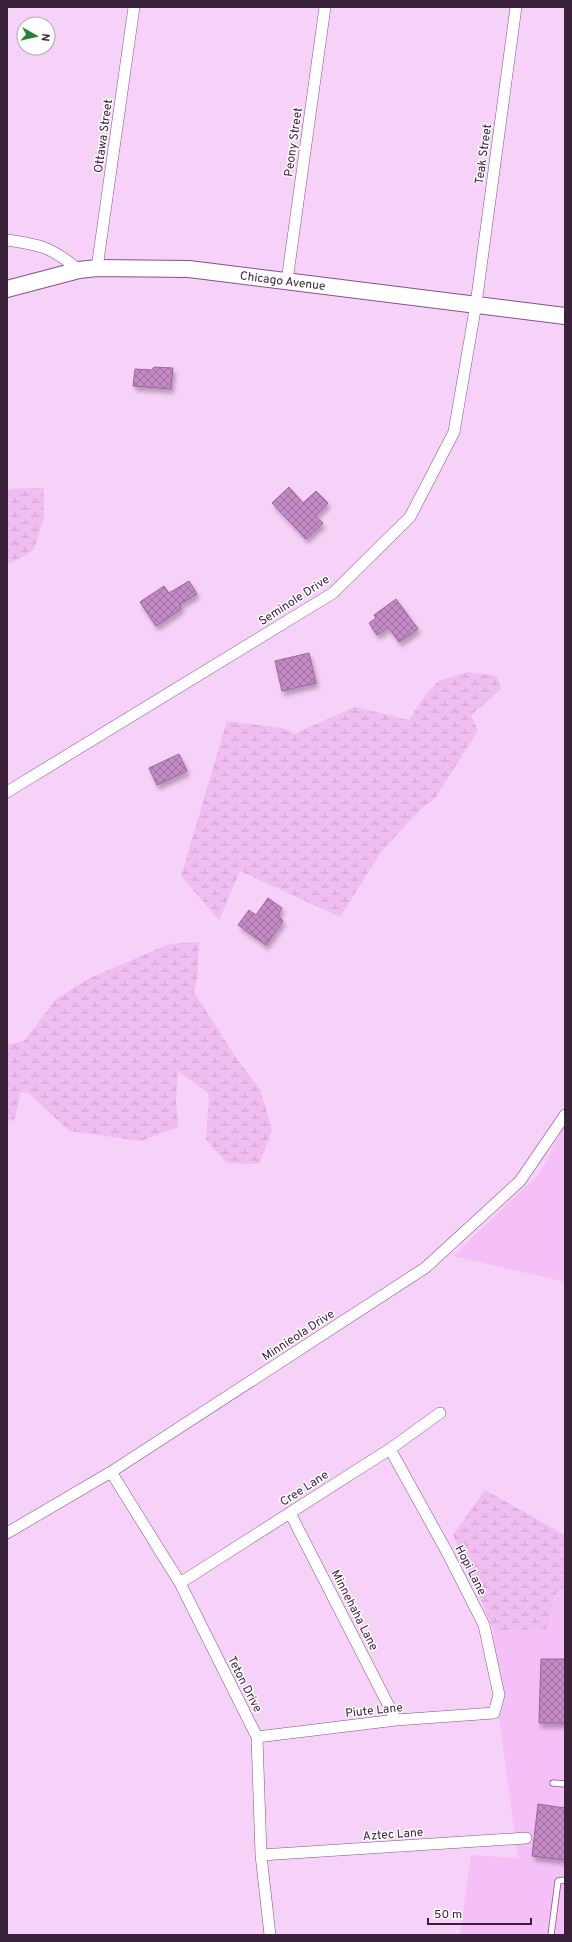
<svg xmlns="http://www.w3.org/2000/svg" width="572" height="1942" viewBox="0 0 572 1942" font-family="Overpass,sans-serif">
<defs>
<pattern id="wetland-marsh" width="20" height="14" patternUnits="userSpaceOnUse"><rect width="20" height="14" fill="#efbdf0"/><path d="M1 5h8M5 5V1M11 12h8M15 12V8" fill="none" stroke="#cea2cf"/></pattern>
<pattern id="building-cross-hatch" width="8" height="8" patternUnits="userSpaceOnUse"><rect width="8" height="8" fill="#c38ac6"/><path d="M0 0l8 8M0 8l8-8" fill="none" stroke="#9f70a2"/></pattern>
<filter id="shadow"><feDropShadow dx="2.5" dy="4.5" stdDeviation="2" flood-color="#0004"/></filter>
</defs>
<rect width="100%" height="100%" fill="#f7d2f8"/>
<path fill="#f5bff7" d="M565,1125V1282L453,1256L540,1173Z
M565,1586V1935H460L471,1855L518,1858L492,1667L494,1631L547,1629L554,1596Z"/>
<path fill="url(#wetland-marsh)" d="M44,488V518L33,551L11,563H7V489Z
M468,672L497,676L501,689L471,715L478,731L435,798L421,809L381,852L340,917L240,871L219,920L181,876L227,721L282,728L294,734L355,707L409,720L424,697L438,681Z
M199,942L197,978L194,992L237,1059L260,1089L272,1130L259,1164L227,1163L206,1140L209,1094L178,1071L176,1099L178,1127L141,1141L69,1131L29,1093L21,1092L14,1121L7,1120V1045L24,1041L56,999L88,979L169,944Z
M485,1490L565,1535V1586L554,1596L547,1629L494,1631L453,1535Z"/>
<path fill="url(#building-cross-hatch)" stroke="#9c639e" filter="url(#shadow)" d="M154,367L173,368L171,389L133,386L135,369L152,370Z
M289,487L303,503L316,491L328,503L315,516L323,523L306,539L272,503Z
M189,581L197,594L180,604L181,609L156,626L140,602L164,586L169,593Z
M396,599L418,629L399,642L388,627L377,635L369,623L376,618L374,615Z
M309,653L316,683L282,691L275,661Z
M179,754L187,771L157,785L149,768Z
M268,898L282,908L278,915L283,921L266,945L238,925L249,910L256,915Z
M541,1659H565V1723H539Z
M538,1804L565,1808V1860L532,1856Z"/>
<g fill="none" stroke-linecap="round" stroke-linejoin="round">
<defs>
<path id="lane" d="M553,1783L565,1784
M551,1935L558,1881L565,1880"/>
<path id="street" d="M7,240C42,245 51,247 79,270
M97,268L134,7
M287,281L325,7
M7,792L333,593L410,517L454,432L476,304L516,7
M111,1472L180,1583L257,1737L261,1855L270,1935
M290,1513L396,1720
M7,1533L111,1472L425,1268L520,1181L565,1115
M180,1583L390,1449L440,1413
M257,1737L396,1720L494,1713L499,1695L484,1625L447,1552L390,1449
M261,1855L526,1838"/>
<g id="secondary">
<path id="s1" d="M7,289L79,270L97,268L189,269L565,316"/>
</g>
</defs>
<use href="#lane" stroke="#87508a" stroke-width="7"/>
<use href="#street" stroke="#87508a" stroke-width="12"/>
<use href="#secondary" stroke="#87508a" stroke-width="18"/>
<use href="#lane" stroke="#fff" stroke-width="5.5"/>
<use href="#street" stroke="#fff" stroke-width="11"/>
<use href="#secondary" stroke="#fff" stroke-width="16"/>
</g>
<g text-anchor="middle" stroke-width="3" stroke-linejoin="round" paint-order="stroke">
<g font-size="12" fill="#39213a" stroke="#fff">
<text transform="translate(103 136) rotate(-82)" y="4">Ottawa Street</text>
<text transform="translate(293 142) rotate(-82)" y="4">Peony Street</text>
<text transform="translate(483 154) rotate(-82)" y="4">Teak Street</text>
<text dy="4" stroke="none"><textPath href="#s1" startOffset="279">Chicago Avenue</textPath></text>
<text transform="translate(294 600) rotate(-33)" y="4">Seminole Drive</text>
<text transform="translate(298 1335) rotate(-33)" y="4">Minnieola Drive</text>
<text transform="translate(304 1488) rotate(-33)" y="4">Cree Lane</text>
<text transform="translate(471 1570) rotate(63)" y="4">Hopi Lane</text>
<text transform="translate(355 1610) rotate(63)" y="4">Minnehaha Lane</text>
<text transform="translate(245 1684) rotate(63)" y="4">Teton Drive</text>
<text transform="translate(374 1710) rotate(-6)" y="4">Piute Lane</text>
<text transform="translate(393 1834) rotate(-4)" y="4">Aztec Lane</text>
</g>
</g>
<rect width="572" height="1942" fill="none" stroke="#39213a" stroke-width="16"/>
<g transform="translate(36 36) rotate(98)"><circle r="19" fill="#ffffff" stroke="#b0a6b0"/>
<path d="M0-3L7 15L0 10L-7 15Z" fill="#268233"/>
<text y="-6" font-size="11" font-weight="bold" text-anchor="middle" fill="#39213a">N</text>
</g>
<path d="M428 1918v6h103v-6" fill="none" stroke="#39213a" stroke-width="2"/>
<text x="434" y="1918" font-size="12" fill="#39213a" stroke="#ffffff" stroke-width="3" paint-order="stroke">50 m</text>
</svg>
